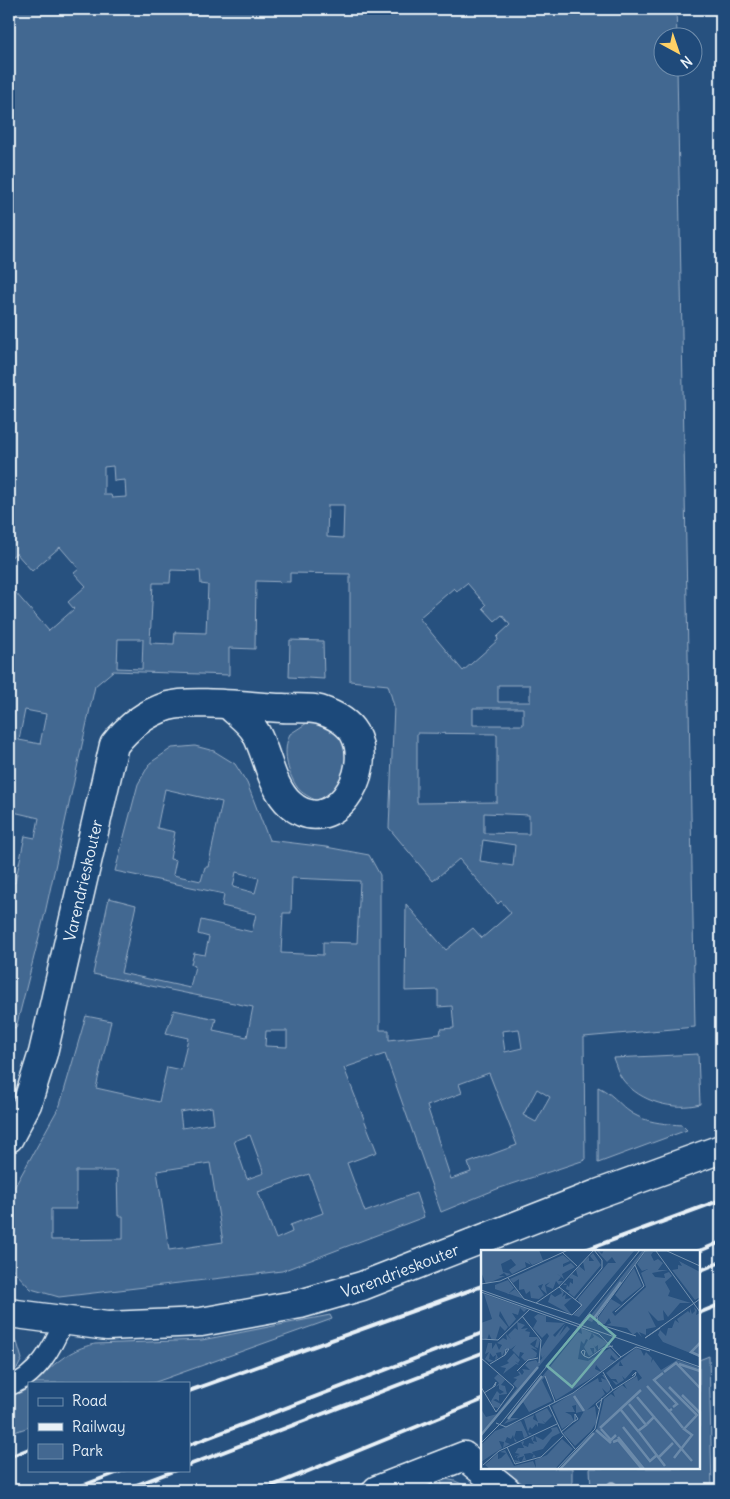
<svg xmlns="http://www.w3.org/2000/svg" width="730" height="1499" viewBox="0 0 730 1499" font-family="Delius,sans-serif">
<rect width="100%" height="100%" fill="#27517f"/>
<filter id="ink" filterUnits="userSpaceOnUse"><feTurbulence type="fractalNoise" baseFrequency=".02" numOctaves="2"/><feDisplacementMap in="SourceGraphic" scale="10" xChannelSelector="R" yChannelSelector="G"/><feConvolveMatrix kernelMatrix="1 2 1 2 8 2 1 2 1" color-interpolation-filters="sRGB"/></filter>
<g filter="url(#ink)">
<path fill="#436891" stroke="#96acc4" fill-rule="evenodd" d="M9,9H676L677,37L662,38V68H677L695,1027L584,1037L585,1160L497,1189L441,1212L385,1054L344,1068L377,1152L347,1163L365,1212L416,1193L424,1217L282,1271L59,1297L31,1289L14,1271L9,1261V1197L60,1105L86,1016L111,1021L96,1088L159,1102L167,1067L181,1070L188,1038L166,1033L174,1010L216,1019L213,1030L247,1037L253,1007L93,974L109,898L136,905L121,973L190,988L195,966L191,964L194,953L205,955L209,937L198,934L201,920L252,932L256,914L222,906L224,894L115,871L138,784L150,763L172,748L195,746L214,751L235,764L247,783L269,840L326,847L369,855L380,875V1030H389V1040L440,1034L441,1029L454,1028L452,1006L438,1007V990L405,991L406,904L446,950L473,928L482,938L511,913L501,901L498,904L459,859L433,881L389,828L394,706L388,685L350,681V574L290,573V582L256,581L255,649L229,648V675L113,671L95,686L45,913L16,1028L9,1026V882L15,883L25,836L35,838L39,818L9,811V585L49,631L74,609L68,602L86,586L74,573L79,569L60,547L32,571L16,553L9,559ZM113,466L114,481L125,480L126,497L112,498L111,495H104V467ZM328,505H344L343,538L327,537ZM171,570L200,571L201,584L208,585L206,633L175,632L174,644L150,643L153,583H170ZM467,583L486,605L483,608L495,621L502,615L510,625L497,637L498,640L463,671L419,618L454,588L457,591ZM118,639H143L142,669L117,668ZM498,685H530V702H498ZM473,708H523V725H473ZM25,710L46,714L40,744L19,740ZM417,733L497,734V802L417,803ZM165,789L222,802L208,867H205L201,881L173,875L176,860L170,859L175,832L157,828ZM484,813L529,815V834L484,833ZM483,840L515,845L513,866L480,861ZM236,872L259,878L255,893L233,887ZM292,878L360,881L357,943L323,942V955L281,953L283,913H291ZM519,1029L522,1048L505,1052L502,1031ZM266,1031H287V1047L265,1046ZM489,1073L517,1145L468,1163L471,1172L451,1179L427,1106L462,1093L459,1084ZM537,1089L550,1097L536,1122L523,1115ZM212,1107L214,1123L182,1128L180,1112ZM250,1135L264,1173L247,1179L234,1141ZM210,1163L223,1242L169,1250L157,1171ZM76,1171H117L118,1216H123V1239L51,1240V1209H76ZM309,1174L323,1213L290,1225L292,1232L276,1239L258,1192Z
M290,640L323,641L324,679L289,677Z
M307,723C316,724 330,722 337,729C353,745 345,776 337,793L317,801C310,797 302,794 297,787C287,772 282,750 290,734Z
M698,1054L700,1104C674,1111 640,1102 623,1080C618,1074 616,1065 613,1058Z
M598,1087C616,1095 622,1110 639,1117C651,1123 668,1124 682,1125L687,1130L598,1163Z
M330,1315L332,1319L153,1383H34C53,1365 69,1349 95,1344L202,1340Z
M9,1337L17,1342L22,1359L18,1367L9,1375Z
M709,1356L712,1490H591L590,1468H699V1360Z
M29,1387V1427L9,1434V1396Z
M502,1468H572V1490H531Z
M441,1478L455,1481L475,1490H443Z"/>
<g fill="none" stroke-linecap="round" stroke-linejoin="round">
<path stroke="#9db3c9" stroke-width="10" d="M612,1486V1490"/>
<defs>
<path id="lane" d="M9,1386C37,1377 53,1347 64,1321"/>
<g id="street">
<path id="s1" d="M9,1138L27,1104L43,1053L114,745C128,727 146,713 168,706C193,699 254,707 282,708C294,709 309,707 320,710C332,714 347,721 354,733C376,773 331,841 290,804C271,787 268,755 256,733C251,723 238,714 230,706"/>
<path d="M377,1490L464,1456L506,1490"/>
</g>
<g id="secondary">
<path id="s2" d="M9,1313L107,1326L201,1322L300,1304L362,1286L597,1194L721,1149"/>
</g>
</defs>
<use href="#lane" stroke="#e8f1f8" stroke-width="21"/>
<use href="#street" stroke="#e8f1f8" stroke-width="31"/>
<use href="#secondary" stroke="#e8f1f8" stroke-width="31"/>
<use href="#lane" stroke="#1f4a7a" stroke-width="18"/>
<use href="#street" stroke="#1f4a7a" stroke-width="28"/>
<use href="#secondary" stroke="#1f4a7a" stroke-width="28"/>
<path stroke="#e8f1f8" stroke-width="4" d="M580,1252L721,1200
M697,1252L721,1242
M699,1271L721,1262
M699,1313L721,1304
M189,1391L482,1286
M189,1445L482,1333
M9,1457L29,1449
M189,1465L482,1353
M71,1490L124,1470
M123,1490L176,1470
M262,1490L482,1400"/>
</g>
</g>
<g text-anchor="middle" stroke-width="4.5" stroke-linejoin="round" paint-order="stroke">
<g font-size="16" fill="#e8f1f8" stroke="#1f4a7a">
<text dy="6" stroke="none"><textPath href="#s1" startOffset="269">Varendrieskouter</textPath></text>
<text dy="6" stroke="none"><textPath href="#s2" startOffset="399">Varendrieskouter</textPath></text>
</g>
</g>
<g transform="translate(481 1250)">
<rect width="219" height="219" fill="#27517f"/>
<path d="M0,0H58L62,10L67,9L51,15L47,10L50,15L44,12L45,17L31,24L28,20L35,15L30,9L20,14L22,22L30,24L26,26L23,23L18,26H24L5,34L0,22ZM115,0H122L118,1L121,4L123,0L153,1L98,67L92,65L100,57L97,49L127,13H135L131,7L126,12ZM162,0H173L163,2L111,72L106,70ZM164,2H172L170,5L173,11L177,9L182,13L177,20H187L171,23L174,27L184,28L183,24L188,22L191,26L184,32L189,41L187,46L210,53H199L187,67L182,60L183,70L177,71L167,61L175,77L165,79V85L158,82L161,87L156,82L152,85L146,78L125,75L130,73L128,68L124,74H118L117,68L130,49L140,55L131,62L134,66L165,37L160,23L167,19L161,21L156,14ZM112,3L120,15L93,47L87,42L89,41L85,39L86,35H82L84,33L88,37L89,32L92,34V29L88,28L91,24L97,27L95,20L98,16L104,21L102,12L108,7V11H113L109,6ZM82,5L89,11L82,14V17L90,13L94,17L81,24L83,29L75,23L80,27L77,31H82L78,35L75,31L72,39L65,36L69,32L64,35L66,44L60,39L62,34L57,36L63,45L58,49L50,48L49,41L45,44L43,39L38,40V29L32,33L29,29ZM198,11L219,22V47L214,50L191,20L197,19V15L201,16ZM153,18L161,36L141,52L134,45ZM27,30L33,38L27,44L34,39L43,49L14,39V35ZM79,39L83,42L81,47L85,44L84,49L91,48L83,55L91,65L67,52L70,44L74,47L81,43ZM3,44L46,59L43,62L39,58L37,65L31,63L35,69L28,77L19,61L18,66L27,77L24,81L19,76L15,89L11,90L8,84L6,90L0,87V73L11,69ZM209,58L211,64L214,61L213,57L216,60L215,65L219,63V107L182,92L177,85L179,80L185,86L187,78H191L194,70L198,73L196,69L207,61L209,63ZM57,64L65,66V72L84,73L72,85L74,87L85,73L78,86L86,76L89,79L0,186V159L5,167L16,164L36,138L32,134L36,129L32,128L39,125L37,122L38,121L41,125L43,122L41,119L49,120L44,115L47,112L55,110L57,113L64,105L61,108L60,105L59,111L60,99L68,86L66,83L61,88L52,78L56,71L53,67ZM36,72L44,75L40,79L47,78L44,81L49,82L48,87H56L59,90L57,98L54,97L56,89L49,94L57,100L50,98L56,103L55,107L44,111L40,107L43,103L39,102L38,107L31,100L35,95L30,99L25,98L21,107L20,102L15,103L17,108L14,110L15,105L12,107L9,103L8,109L13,111L8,112L4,109L8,102L4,104L7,93H11V99L15,93L18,100L21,95L16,93L22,88L26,90L25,84L30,89L27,85L34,78L37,80ZM100,78L111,83L108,90L113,87L111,83L127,93L117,100V95L114,97L112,94L116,101L113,103V98H109L112,104L108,106L103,97L107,90L105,89L103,94L100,91L97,109L107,111L129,98L138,108L135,110L130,105L129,109L134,111L120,121L115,115L114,119L120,122L75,150L64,127L61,130L71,151L48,162L42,152L29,168H38L23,174L97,82L101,84ZM155,98L160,100L163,106L165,102L171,108L170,113L172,109L180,120L196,110L219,118V219H78L116,179L123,149L130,144L134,147L132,142L141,135L146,139L143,134L156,126L157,131L161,128L155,120H152L144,129L141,126L143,130L135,135L131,130L137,133L135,129H130L125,123L139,111L138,116H142L139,111ZM33,103L39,110L37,113L34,111L38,115L35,114L22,124L25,118L19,117L28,113L26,111ZM17,124L24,130L20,135L24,136L26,144L18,145V151L15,149L12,150L20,154L17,158L12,157L10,151L16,141L19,144L23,142L18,139V135L15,137L18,133L13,128ZM121,125H123L129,132V140L126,143L121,138L124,144L106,160L114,156L116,171L110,181L94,196L82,183L98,170L103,161L95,163V155L91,156L94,162H84L90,165L93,171L81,179L71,156L117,128L118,132H121L120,128L125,130ZM66,158L71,166L64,173L61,170L64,174L57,173V177L55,174L51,179L49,177L47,182L51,184L48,185L43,169L53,165L52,169L57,172L54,164ZM40,171L47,186L43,188L41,181H35L33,188L36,191L34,192L32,185L30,189L26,187L24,192L29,194L22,198L23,192L18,191L21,198L0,212V195L14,181ZM76,177L79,183L71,187L62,199L51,202L55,207L51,208L53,204L49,203L43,204L45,210L41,211L43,206L37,208L39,212L35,213L33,210L38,211L36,207L39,205L32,207L39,204L34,203L37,198H43L40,192L43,191L42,195L47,197L48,193L53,194L50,188L53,186L52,191L56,192L54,186L62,190L71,181L70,178ZM81,189L92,199L75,218L39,219V216V219H9L4,215L17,203V209L20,208L25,203L19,202L24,200L33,216L52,211L55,218L54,210L66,205Z" fill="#436891"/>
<path fill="none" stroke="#6b8aaa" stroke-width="2.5" d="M113,68L140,32M219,93L210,102L219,106M198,114L219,121M183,122L195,113L219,138M182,123L173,130L196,154L192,157M166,136L188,161L191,159M188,137L216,165L203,179L211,185L193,208M201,145L219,163M93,146L103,161M156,147L173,167L166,174M140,160L157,181L165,175L148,154M189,162L202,178M173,167L211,211M27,169L61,126M142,177L169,211L176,205M119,178L160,140M120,179L130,190L135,185M115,180L130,193M158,182L184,216M0,185L57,117M137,187L163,219M132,192L137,190L161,219M178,207L192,193M79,219L113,183"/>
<path fill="none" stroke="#7491af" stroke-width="1" d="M175,1L219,62M82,3L96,16M27,28L43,49L91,65L101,55L78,37M0,34L19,31L87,0M0,40L219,117M0,42L118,84L140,107L92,143L25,177L15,173M94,50L121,18V10L113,0M55,53L78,37L113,0M134,62L163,36L154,15M41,66L60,90L58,113M179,78L164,88L219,49M155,86L117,74L116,67L164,1H186L219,16M0,89L17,90L49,59M102,100L104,101L103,106L100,102ZM103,106L108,108L122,98L132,96M140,107L155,97L169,101M0,108L33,137L15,162L0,137M9,114L24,105L28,99H25L24,105M36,121L47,110L57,108M64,126L74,152M132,140L154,126L155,122L151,126M3,143L14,136L15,132L12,137M68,155L81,183L94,199M118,159L115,154L132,140L122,122M80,182L92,172L94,171L97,169L94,164V171M0,193L21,172L159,0M26,197L34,214L60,207L82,186M2,215L18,201L76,174M76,219L114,179L121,148"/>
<path fill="#71adac" fill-opacity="0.15" stroke="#71adac" stroke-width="2.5" d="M109,65L134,86L91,137L66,116Z"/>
<rect width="219" height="219" fill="none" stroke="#e8f1f8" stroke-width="2.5"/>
</g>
<rect width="730" height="1499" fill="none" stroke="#1f4a7a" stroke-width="30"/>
<rect x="15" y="15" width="700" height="1469" fill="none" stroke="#e8f1f8" stroke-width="2" filter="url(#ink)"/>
<rect x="28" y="1382" width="162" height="90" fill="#1f4a7a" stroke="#6f8dac"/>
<rect x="38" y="1398" width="25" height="8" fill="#1f4a7a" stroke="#6f8dac"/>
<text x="72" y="1406" font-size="15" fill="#e8f1f8">Road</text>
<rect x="38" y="1423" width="25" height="8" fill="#e8f1f8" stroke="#6f8dac"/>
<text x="72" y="1432" font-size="15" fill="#e8f1f8">Railway</text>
<rect x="38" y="1444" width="25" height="15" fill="#436891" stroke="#6f8dac"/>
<text x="72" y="1456" font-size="15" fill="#e8f1f8">Park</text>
<g transform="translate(678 52) rotate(140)"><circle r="24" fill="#1f4a7a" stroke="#6f8dac"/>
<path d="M0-4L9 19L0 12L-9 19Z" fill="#ffd166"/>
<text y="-8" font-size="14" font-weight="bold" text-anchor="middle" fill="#e8f1f8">N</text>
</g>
</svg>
